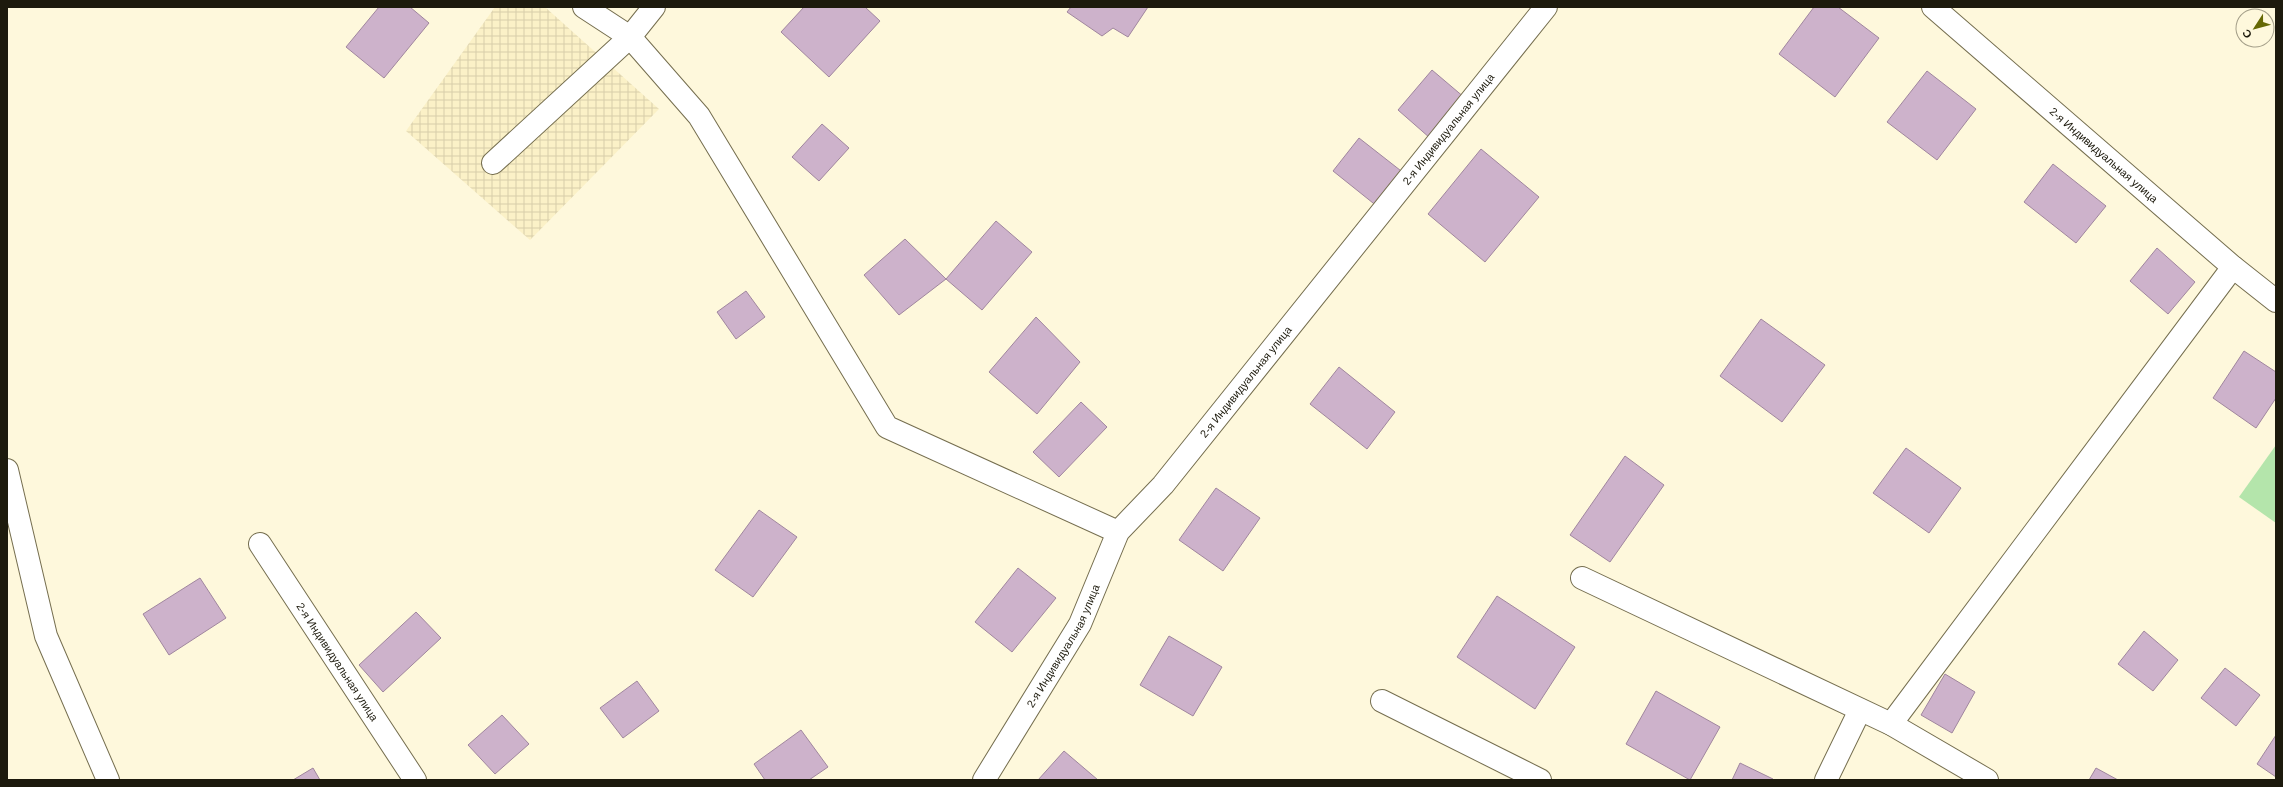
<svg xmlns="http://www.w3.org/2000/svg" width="2283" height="787" viewBox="0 0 2283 787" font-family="Arial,sans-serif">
<defs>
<pattern id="industrial-grid" width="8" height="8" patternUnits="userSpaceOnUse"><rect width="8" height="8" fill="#fbf1c7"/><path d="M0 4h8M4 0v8" fill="none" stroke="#d7ceaa"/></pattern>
</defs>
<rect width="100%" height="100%" fill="#fef8dc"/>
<path fill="url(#industrial-grid)" d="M495,7H545L659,109L530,240L406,131Z"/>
<path fill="#b4e5ab" d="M2276,445V523L2239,497Z"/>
<path fill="#cdb2cb" stroke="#a0869e" d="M379,7H410L429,23L384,78L346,47Z
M804,7H865L880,21L829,77L781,32Z
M1071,7H1148L1128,37L1113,28L1102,36L1067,12Z
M1814,7H1838L1879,38L1835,97L1779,54Z
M1432,70L1465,98L1430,138L1398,110Z
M1927,71L1976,109L1937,160L1887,122Z
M822,124L849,148L819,181L792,157Z
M1359,138L1405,174L1378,207L1333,171Z
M1481,149L1539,197L1485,262L1428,214Z
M2053,164L2106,206L2076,243L2024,202Z
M996,221L1032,252L982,310L946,279Z
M905,239L946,279L899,315L864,275Z
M2157,248L2195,282L2168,314L2130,281Z
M746,291L765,317L736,339L717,312Z
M1036,317L1080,362L1037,414L989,372Z
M1761,319L1825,365L1782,422L1720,376Z
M2244,351L2276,372V398L2256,428L2213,398Z
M1339,367L1395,412L1367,449L1310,404Z
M1081,402L1107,427L1059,477L1033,452Z
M1906,448L1961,488L1929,533L1873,493Z
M1625,456L1664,485L1610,562L1570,535Z
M1216,488L1260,518L1223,571L1179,540Z
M759,510L797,537L753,597L715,570Z
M1018,568L1056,598L1012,652L975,622Z
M200,578L226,618L169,655L143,614Z
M1497,596L1575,647L1535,709L1457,657Z
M416,612L441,638L383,692L359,665Z
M2144,631L2178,660L2153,691L2118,664Z
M1169,636L1222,667L1193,716L1140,685Z
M2225,668L2260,695L2236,726L2201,698Z
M1945,674L1975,692L1952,733L1921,715Z
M637,681L659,711L623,738L600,708Z
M1656,691L1720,727L1690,780L1626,744Z
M502,715L529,744L495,774L468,745Z
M801,730L828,767L809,780H765L754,764Z
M2276,735V777L2257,764Z
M1064,751L1098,780H1038Z
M1740,763L1773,779V780H1732Z
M313,768L320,780H293Z
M2096,768L2118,780H2089Z"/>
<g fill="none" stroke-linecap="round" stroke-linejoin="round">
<defs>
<g id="minor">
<path d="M584,7L630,37L699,116L887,427L1118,532"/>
<path id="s1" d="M1933,7L2233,267L2276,301"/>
<path d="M493,163L630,37L654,7"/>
<path d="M7,470L46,636L108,780"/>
<path id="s2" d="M260,544L415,780"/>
<path d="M1582,578L1891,724L1987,780"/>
<path d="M1382,701L1540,780"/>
<path d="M1891,724L2233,267"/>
<path id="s3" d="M984,780L1080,624L1118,532L1163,485L1546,7"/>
<path d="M1826,780L1860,710"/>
</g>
</defs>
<use href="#minor" stroke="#756e4f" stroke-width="24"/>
<use href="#minor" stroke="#fff" stroke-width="22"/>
</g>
<g text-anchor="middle" stroke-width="3" stroke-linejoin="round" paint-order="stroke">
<g font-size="11" fill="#1d1a0d" stroke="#fef8dc">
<text dy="4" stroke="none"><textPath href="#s3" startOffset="804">2-я Индивидуальная улица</textPath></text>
<text dy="4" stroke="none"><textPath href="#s1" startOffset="226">2-я Индивидуальная улица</textPath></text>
<text dy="4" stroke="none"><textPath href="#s3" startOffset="480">2-я Индивидуальная улица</textPath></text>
<text dy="4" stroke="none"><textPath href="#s3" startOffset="156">2-я Индивидуальная улица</textPath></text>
<text dy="4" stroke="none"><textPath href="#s2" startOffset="141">2-я Индивидуальная улица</textPath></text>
</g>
</g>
<rect width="2283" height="787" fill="none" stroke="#1d1a0d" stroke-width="16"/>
<g transform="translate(2255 28) rotate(234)"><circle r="19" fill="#fef8dc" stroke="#a49f89"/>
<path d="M0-3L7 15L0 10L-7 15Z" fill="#656804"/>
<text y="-6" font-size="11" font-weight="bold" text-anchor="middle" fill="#1d1a0d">С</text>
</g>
</svg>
